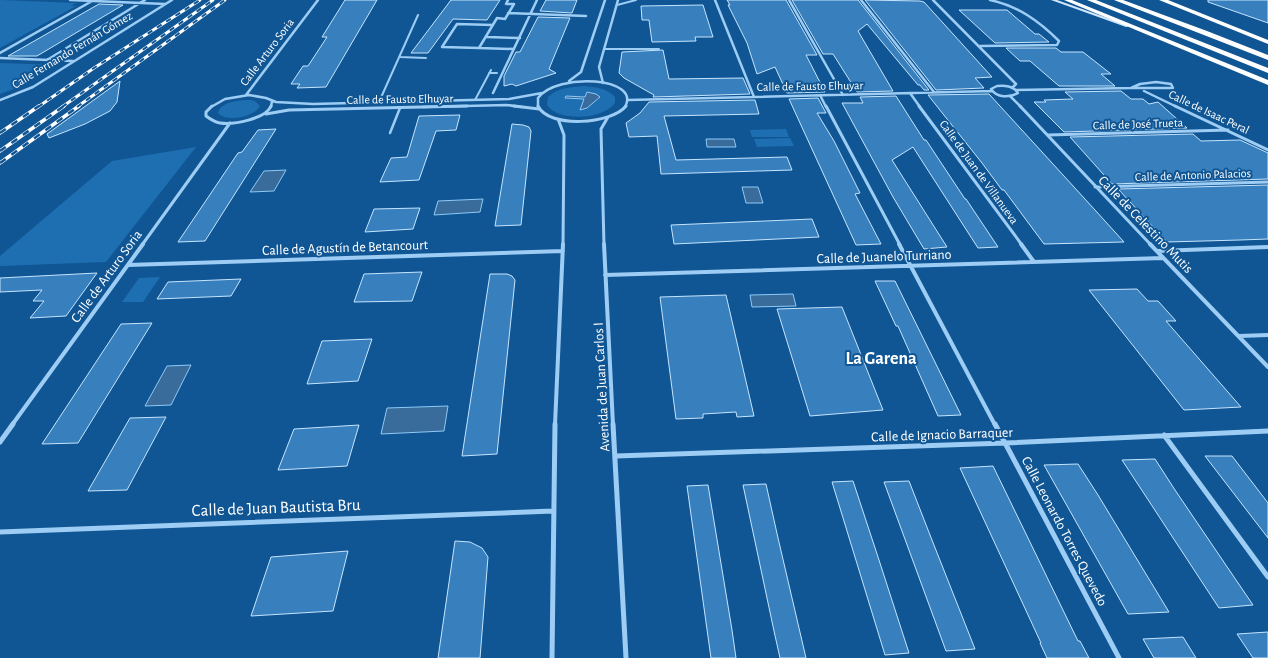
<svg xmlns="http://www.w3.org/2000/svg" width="1268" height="658" viewBox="0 0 1268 658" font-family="'Alegreya Sans',sans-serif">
<rect width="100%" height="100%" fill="#105694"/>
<path fill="#1e6fb2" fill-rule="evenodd" d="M0,0L76,3L71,6H76L0,48Z
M0,63L57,65L19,87L0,94Z
M584,86C595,87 607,88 615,97V103C603,120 558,122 547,105L548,97C557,88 571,87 584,86ZM587,92L596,94L599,99C592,102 588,107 580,109L584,99L565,98L566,96L585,97Z
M252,100L256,102L260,106C254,117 227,123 218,113C221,101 241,100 252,100Z
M786,129L789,137H752L750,130Z
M790,138L794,146L757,147L754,139Z
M196,147L106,262L0,266V256L112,161Z
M160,277L143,302H122L139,278Z"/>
<path fill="#396c9a" stroke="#8ec9f8" d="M587,92L596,94L600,97L587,108L580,110L584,99L565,98L566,96L585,97Z
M706,139H734L736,147H707Z
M286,170L274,191L250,192L264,171Z
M742,187H758L763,203H746Z
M483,199L480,212L434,215L438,201Z
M793,294L796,306L752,307L750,295Z
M191,365L171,405L145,406L167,366Z
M448,406L444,431L381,434L387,408Z"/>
<path fill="#3880bd" stroke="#c5e4fe" d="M345,0H377L326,87L297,88L300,84H291L303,66H308L327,37H322Z
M451,0H500L487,20L453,19L428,53H411Z
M546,0H577L572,13L540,11Z
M727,0H786L817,55H806L825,92L787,93L775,67L757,74L747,43L728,5H730Z
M792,0H858L929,90H924L920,85H918L867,24L858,31L893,91L857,92L833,54H823Z
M865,0L920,1L924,2L992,77L975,78L984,88L936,90Z
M1208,0H1268V23L1208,2Z
M99,4L123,5L37,56H8Z
M703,5L713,37H695L696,41L652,42L649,20H642L641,6Z
M959,10H1007L1035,34H1039L1049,42L995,43Z
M538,17L570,18L549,69L556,73L516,86L512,84L504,86V76L516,52H520Z
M1006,48H1056L1061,52H1083L1111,74H1101L1115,86H1059L1030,61H1020Z
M663,50L669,79L743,78L750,94L653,97L654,95L624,78L619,73L622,52Z
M120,81L117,102L110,111L85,124L49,138L47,134Z
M1121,91L1131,99H1143L1149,104L1158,102L1187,128L1064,132L1034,102H1046L1044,100L1073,99L1065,92Z
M989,94L1095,210L1124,242L1044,244L1004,190H1002L982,163L928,95Z
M896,96L924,140H926L965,199H966L998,247L978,248L913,147L892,160L947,247L924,249L893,197L842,103H863L860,97Z
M818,98L826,113H817L834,141L860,193L855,194L881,244L856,245L789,99Z
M755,100L759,114L664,116L676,160L787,157L792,170L661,174L657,136L629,137L626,123L640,113L649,102Z
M460,115L456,130L436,131L419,180L380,182L391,158L407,157L419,116Z
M512,124L523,125L529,127L531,131L521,225L495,226Z
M276,129L205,241L178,242L238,153L242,152L258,130Z
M1193,134L1201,141L1240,140L1268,153V179L1112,184L1070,137Z
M1268,185V239L1240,240L1167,242L1118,189Z
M420,208L413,229L365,232L374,209Z
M812,219L819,237L674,244L671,225Z
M422,272L412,301L354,302L364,274Z
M97,273L66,316L30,318L44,301H33L42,290L0,292V278Z
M490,274H507L512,276L515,280L497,454L462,456Z
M241,279L231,296L157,299L168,282Z
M875,281H895L961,415L938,416L898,326H896Z
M1137,289L1148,301H1158L1176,321H1166L1241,407L1184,410L1089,290Z
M726,295L754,416L737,417L736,412L703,414V418L676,419L660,297Z
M842,307L883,410L810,416L777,309Z
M152,323L78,443L42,444L121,324Z
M372,339L358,381L307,384L322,341Z
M166,417L127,490L88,491L130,418Z
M359,425L347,466L278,470L294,429Z
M1205,456H1232L1268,503V538Z
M1155,459L1175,490L1253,605L1219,608L1122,460Z
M1078,464L1098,495L1169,612L1128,614L1044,465Z
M993,466L1078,641H1080L1089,658H1047L1040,643H1041L960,468Z
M853,481L879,560L909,653L885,655L832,482Z
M909,481L930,535L975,649L946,651L884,482Z
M766,484L778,538L806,658H780L774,631L743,485Z
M708,485L732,630L736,658H711L687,486Z
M455,541L470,542L482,548L488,557L480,658H438Z
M348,551L333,611L251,616L271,557Z
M1268,632V658H1253L1237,634Z
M1183,637L1196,658H1154L1143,639Z"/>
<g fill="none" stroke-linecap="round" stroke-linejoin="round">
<path stroke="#9dcdf4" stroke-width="2" d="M617,5L636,0
M604,49H659
M400,57L426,58
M489,73H497
M475,100L491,70
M379,102L418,15"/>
<path stroke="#9dcdf4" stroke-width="2.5" d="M390,133L400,108"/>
<path stroke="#9dcdf4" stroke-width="2.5" d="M70,0L165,4
M508,0L506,4H514L505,19L497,18L479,48L514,49
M715,0L754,97
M789,0L843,95
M861,0L934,92
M933,0L1016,84L1012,88
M508,13L586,16
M487,37L520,38
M980,46L1057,45L1059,41C1039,21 1018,6 990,0
M479,48L442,47L457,24L493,25
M0,53L94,0
M0,58L73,61
M47,60L145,0
M569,81L581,72L605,0
M1156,82L1171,84L1173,88H1131L1140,84Z
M603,83L599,67L618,0
M997,86C1004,85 1014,86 1018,93C1009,98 997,98 991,89Z
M1016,90L1131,88
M1144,91L1177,107
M493,93L537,0
M910,93L920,107
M246,95L318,0
M820,95L826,107
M1010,96L1021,107
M0,100L33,87L172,0
M628,100L992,91
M211,107L225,99L249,95L266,98L276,102L313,104L509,99L542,93
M271,107L272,101
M423,107L507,105L522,107
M538,107V98C557,72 642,77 625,107"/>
<path stroke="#9dcdf4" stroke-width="3" d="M212,106L206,112V116C210,119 214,122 220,123C233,125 266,119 271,106
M514,106L539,109
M538,106C549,129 612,124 626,106
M826,106L900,245
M919,106L1022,245
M1020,106L1151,245
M1175,106L1268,150
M266,114L289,110L467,106
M558,119L564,135L563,245
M1048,135L1228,130
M1095,187L1268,182
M142,245L230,123
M604,245L601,129L608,117"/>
<path stroke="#9dcdf4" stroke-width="4" d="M604,244L613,425
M899,244L995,425
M1021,244L1034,262
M1150,244L1268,367
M1157,251L1268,247
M128,265L563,251
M605,275L1163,258
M1239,336L1268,335
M12,425L143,244
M555,425L563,244"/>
<path stroke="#9dcdf4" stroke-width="5" d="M613,424L626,658
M995,424L1119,658
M1164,435L1268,577
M0,442L13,424
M616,456L1006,443L1268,431
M0,532L553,511
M552,658L555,424"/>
<path fill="#cde6fd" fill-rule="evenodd" d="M1051,0H1057L1130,26L1126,27Z"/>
<path fill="#fff" fill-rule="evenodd" d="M1064,0H1072L1268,80V85Z
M1087,0H1096L1268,68V73Z
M1114,0H1123L1207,31L1268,55V60Z
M1159,0H1168L1268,40V44Z"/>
<defs>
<path id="rail-far1" d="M38,107L94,68L200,0
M62,107L213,0
M77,107L225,0"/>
<path id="rail" d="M0,133L39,106
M0,151L64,106
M0,163L79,106"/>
</defs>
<use href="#rail-far1" stroke="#fff" stroke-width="3"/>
<use href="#rail" stroke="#fff" stroke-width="3.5"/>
<use href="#rail-far1" stroke="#105694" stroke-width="2" stroke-dasharray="5.5" stroke-linecap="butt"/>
<use href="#rail" stroke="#105694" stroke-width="2.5" stroke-dasharray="7" stroke-linecap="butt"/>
</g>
<g text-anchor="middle" stroke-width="4" stroke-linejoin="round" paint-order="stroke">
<g font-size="12" fill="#fff" stroke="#105694">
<text transform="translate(72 50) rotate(-31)" y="4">Calle Fernando Fernán Gómez</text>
<text transform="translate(267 52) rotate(-53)" y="4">Calle Arturo Soria</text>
<text transform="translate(810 86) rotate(-1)" y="4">Calle de Fausto Elhuyar</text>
<text transform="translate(400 99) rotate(-1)" y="4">Calle de Fausto Elhuyar</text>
<text transform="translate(1209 112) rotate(25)" y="4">Calle de Isaac Peral</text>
<text transform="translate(1138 124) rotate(-2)" y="4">Calle de José Trueta</text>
<text transform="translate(979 172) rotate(54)" y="4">Calle de Juan de Villanueva</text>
<text transform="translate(1193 175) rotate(-2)" y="4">Calle de Antonio Palacios</text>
</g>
<g font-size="14" fill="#fff" stroke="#105694">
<text transform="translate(1146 224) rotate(46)" y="5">Calle de Celestino Mutis</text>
<text transform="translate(345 247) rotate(-2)" y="5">Calle de Agustín de Betancourt</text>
<text transform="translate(884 256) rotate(-2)" y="5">Calle de Juanelo Turriano</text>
<text transform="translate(106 276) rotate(-54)" y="5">Calle de Arturo Soria</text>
<text transform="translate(601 387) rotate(-93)" y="5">Avenida de Juan Carlos I</text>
<text transform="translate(942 434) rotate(-2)" y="5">Calle de Ignacio Barraquer</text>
<text transform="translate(1065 531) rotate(62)" y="5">Calle Leonardo Torres Quevedo</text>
</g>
<g font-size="17" fill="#fff" stroke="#105694">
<text transform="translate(276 507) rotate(-2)" y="6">Calle de Juan Bautista Bru</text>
</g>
<g font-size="18" font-weight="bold" fill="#fff" stroke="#105694">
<text x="881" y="364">La Garena</text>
</g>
</g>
</svg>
